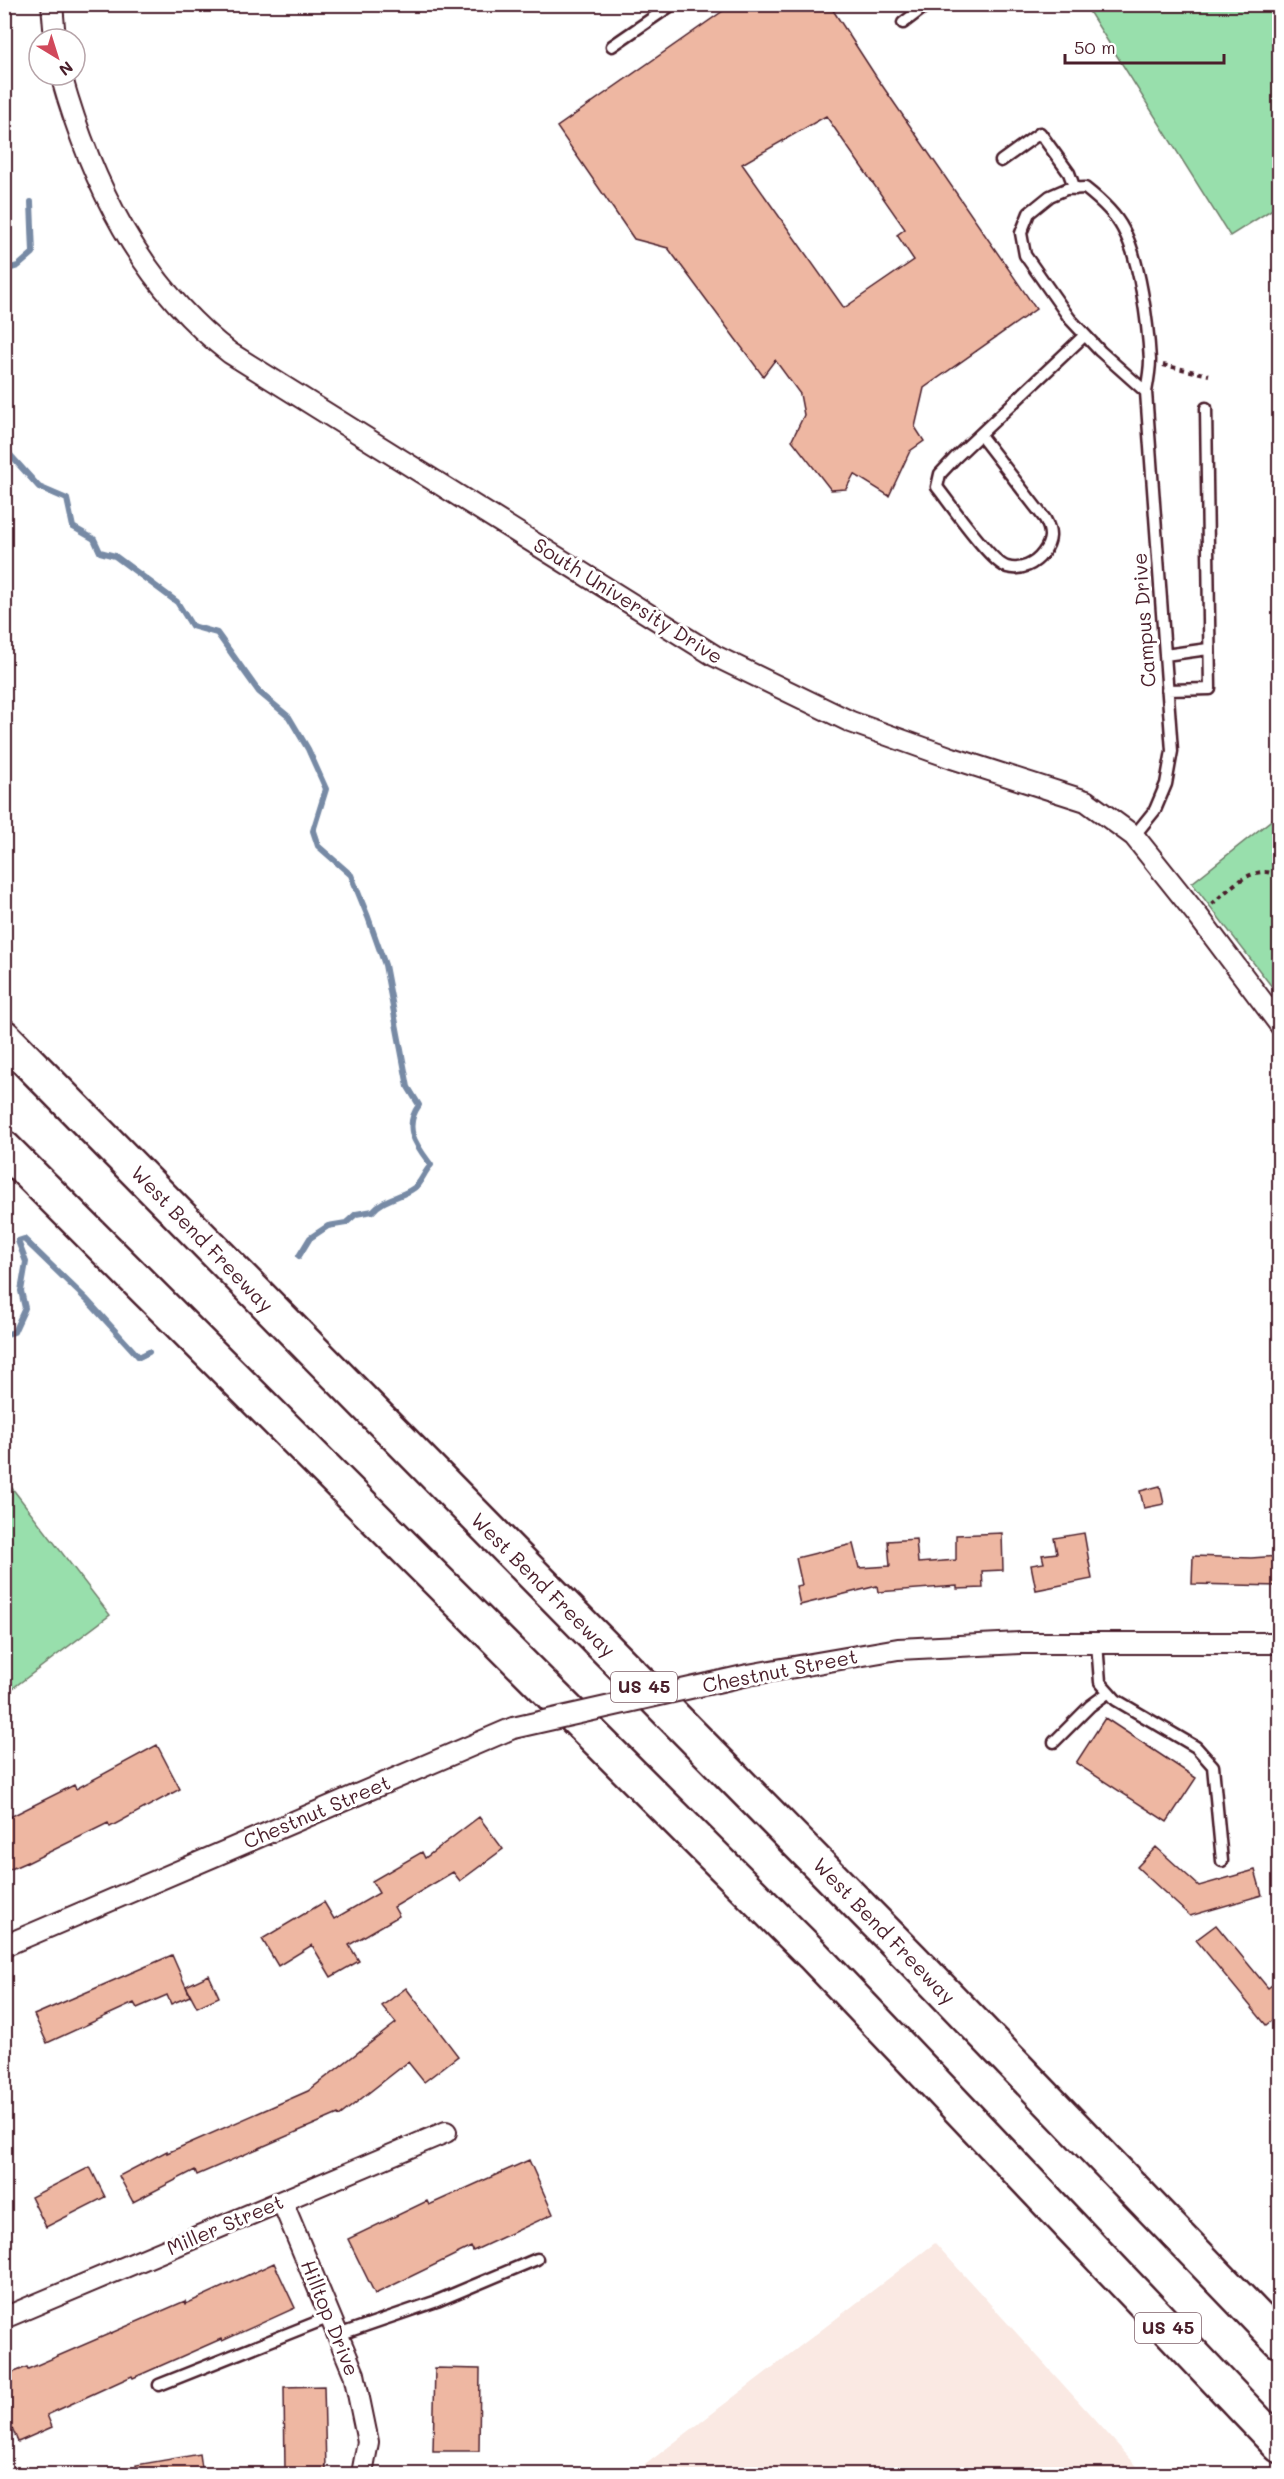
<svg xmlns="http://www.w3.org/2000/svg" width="1284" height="2479" viewBox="0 0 1284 2479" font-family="Mali,sans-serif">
<rect width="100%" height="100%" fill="#fff"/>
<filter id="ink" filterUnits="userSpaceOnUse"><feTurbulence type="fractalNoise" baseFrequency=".0167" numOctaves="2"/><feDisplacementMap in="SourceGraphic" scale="12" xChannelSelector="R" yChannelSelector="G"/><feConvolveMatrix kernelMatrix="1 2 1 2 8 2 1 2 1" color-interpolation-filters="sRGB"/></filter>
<g filter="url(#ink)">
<path fill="#fae9e3" d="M935,2243L1144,2474H633Z"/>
<path fill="#98dfac" stroke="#717f6c" stroke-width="1.5" d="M1085,5H1279V205L1230,236Z
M1279,814V996L1192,883Z
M5,1479L110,1615L5,1694Z"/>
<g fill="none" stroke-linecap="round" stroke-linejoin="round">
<path stroke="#778aa5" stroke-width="6" d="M4,270L18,266L33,253L31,202
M4,448L39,487L67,499L73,527L94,539L100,552L115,556L177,602L192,626L217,633L259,692L289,717L308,749L326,789L313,831L318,846L351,875L368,917L385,965L408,1087L419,1105C402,1129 417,1146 431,1165C424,1172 421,1183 414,1188C400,1198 384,1198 373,1211L356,1214L346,1223L328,1226L310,1238L299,1256
M4,1335L14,1332L25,1308L21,1291L26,1262L18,1241L24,1239L87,1300L139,1357L149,1352"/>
</g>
<path fill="#eeb7a2" stroke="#4a1f2b" stroke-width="1.5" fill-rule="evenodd" d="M733,4H829L877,78L1036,309L924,388L915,427L924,441L910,451L889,496L854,474L846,489L831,490L792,440L804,415L800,394L775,360L763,376L668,248L634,239L557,127ZM826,116L905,229L897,235L914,260L844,308L742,164Z
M1160,1486L1164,1504L1144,1508L1140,1491Z
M1002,1533L1003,1570L982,1571L983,1588L957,1589V1586L878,1592L877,1586L800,1605L796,1586L802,1585L796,1558L853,1544L859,1568L890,1566L888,1541L916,1539L918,1563L956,1560V1535Z
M1084,1533L1092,1579L1036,1590L1031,1565L1044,1563L1042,1555L1057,1553L1054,1538Z
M1193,1556L1251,1558L1280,1556V1586L1192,1584Z
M1105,1718L1196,1778L1167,1822L1076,1763Z
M157,1745L180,1789L110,1827L108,1823L27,1863V1862L4,1872V1820L74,1785L76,1789Z
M479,1817L503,1849L460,1881L453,1872L394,1907L399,1916L349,1945L359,1961L331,1977L312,1945L278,1966L262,1939L324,1902L334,1919L379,1893L372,1881L422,1852L425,1858Z
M1156,1847L1199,1886L1255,1870L1262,1895L1190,1916L1137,1867Z
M1216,1925L1268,1988L1280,1979V2014L1266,2025L1196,1940Z
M172,1955L190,1996L171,2004L167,1995L137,2008L134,2003L47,2043L34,2015Z
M209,1975L219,1997L197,2007L186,1986Z
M406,1988L458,2056L424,2082L408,2062L339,2116L338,2114L197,2175L195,2170L133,2202L119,2176L167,2151V2153L308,2091L396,2023L382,2006Z
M529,2160L553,2214L473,2251L471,2247L375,2294L348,2239L427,2201L429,2205Z
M90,2167L105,2197L46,2227L31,2197Z
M274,2263L295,2308L222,2341L221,2339L133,2378L132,2376L47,2415L52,2427L18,2442L4,2408V2376L27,2367L28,2369L185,2301L186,2304Z
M435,2368L480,2369L479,2451H433Z
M324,2386L326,2470L285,2471L284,2387Z
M200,2454L203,2475H137L136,2465Z"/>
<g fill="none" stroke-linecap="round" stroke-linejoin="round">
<defs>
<path id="service" d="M903,23L928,4
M612,46L673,4
M1001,161L1040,133L1069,173L1075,189
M980,435L1045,519C1052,532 1052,541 1043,553C1035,564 1021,571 1007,567C991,563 949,502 937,487L940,474L955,458L1085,335
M1165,655L1208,649
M1167,690L1210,689L1206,408
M1134,836L1155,810L1166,784L1172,751L1146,392C1148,381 1150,370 1150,360C1148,325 1140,259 1123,229C1115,213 1099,199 1085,188L1066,189L1050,196L1029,213L1021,233L1025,255L1070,319L1100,351L1146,392
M1097,1643L1100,1682L1116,1700L1196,1747L1213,1766L1222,1861
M1054,1742L1090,1706L1109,1692
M338,2335L437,2301L537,2259
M159,2385L330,2317"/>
<path id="minor" d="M52,4L55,39
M61,75C91,182 140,284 230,353L715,656L851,722L952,758L1086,801L1134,836L1198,916L1280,1025
M748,1675L898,1649L1020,1643H1280
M4,1946L513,1728
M282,2201L354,2374L368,2442L362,2474
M4,2318L446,2132"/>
<path id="motorway" d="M4,1037L912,1959L1280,2341
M4,1148L812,1954L1280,2446"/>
</defs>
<use href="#service" stroke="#4a1f2b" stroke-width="15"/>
<use href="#minor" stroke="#4a1f2b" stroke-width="24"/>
<use href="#motorway" stroke="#4a1f2b" stroke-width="38"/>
<path stroke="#4a1f2b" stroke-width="4" stroke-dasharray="4.5 4.5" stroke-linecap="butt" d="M1163,365L1209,375
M1212,904C1226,892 1245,871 1266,872C1270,872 1276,875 1280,876"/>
<use href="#service" stroke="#fff" stroke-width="10"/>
<use href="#minor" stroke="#fff" stroke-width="20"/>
<use href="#motorway" stroke="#fff" stroke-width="33"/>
<defs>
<path id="minor-bridge" d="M513,1728L748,1675"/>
</defs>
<use href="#minor-bridge" stroke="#4a1f2b" stroke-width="24" stroke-linecap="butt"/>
<use href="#minor-bridge" stroke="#fff" stroke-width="20"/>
</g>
</g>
<g text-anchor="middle" stroke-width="6" stroke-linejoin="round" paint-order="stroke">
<g fill="#fff" stroke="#80626b" stroke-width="1.5">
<rect x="611" y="1672" width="66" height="30" rx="4.5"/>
<rect x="1135" y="2313" width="66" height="30" rx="4.5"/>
</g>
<g font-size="18" font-weight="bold" fill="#4a1f2b">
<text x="644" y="1693">US 45</text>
<text x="1168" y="2334">US 45</text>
</g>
<g font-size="20" fill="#4a1f2b" stroke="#fff">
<text transform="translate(628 601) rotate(32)" y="7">South University Drive</text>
<text transform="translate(1144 620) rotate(-94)" y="7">Campus Drive</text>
<text transform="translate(202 1239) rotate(46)" y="7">West Bend Freeway</text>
<text transform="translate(543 1585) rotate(45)" y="7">West Bend Freeway</text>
<text transform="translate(780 1671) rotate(-11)" y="7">Chestnut Street</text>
<text transform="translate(317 1812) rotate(-23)" y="7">Chestnut Street</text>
<text transform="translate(884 1931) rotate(46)" y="7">West Bend Freeway</text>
<text transform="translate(225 2225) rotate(-23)" y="7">Miller Street</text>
<text transform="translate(330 2318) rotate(68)" y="7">Hilltop Drive</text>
</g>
</g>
<rect width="1284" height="2479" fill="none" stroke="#fff" stroke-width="24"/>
<rect x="12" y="12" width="1260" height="2455" fill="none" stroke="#4a1f2b" stroke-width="2" filter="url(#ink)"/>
<g transform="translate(57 57) rotate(142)"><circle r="28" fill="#ffffff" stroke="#b7a5aa" stroke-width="1.5"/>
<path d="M0-4.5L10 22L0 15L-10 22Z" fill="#d1495b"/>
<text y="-9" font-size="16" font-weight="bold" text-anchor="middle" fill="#4a1f2b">N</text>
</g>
<path d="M1065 54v9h159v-9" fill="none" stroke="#4a1f2b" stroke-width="3"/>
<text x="1074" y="54" font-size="18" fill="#4a1f2b" stroke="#ffffff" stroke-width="4.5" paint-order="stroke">50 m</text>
</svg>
